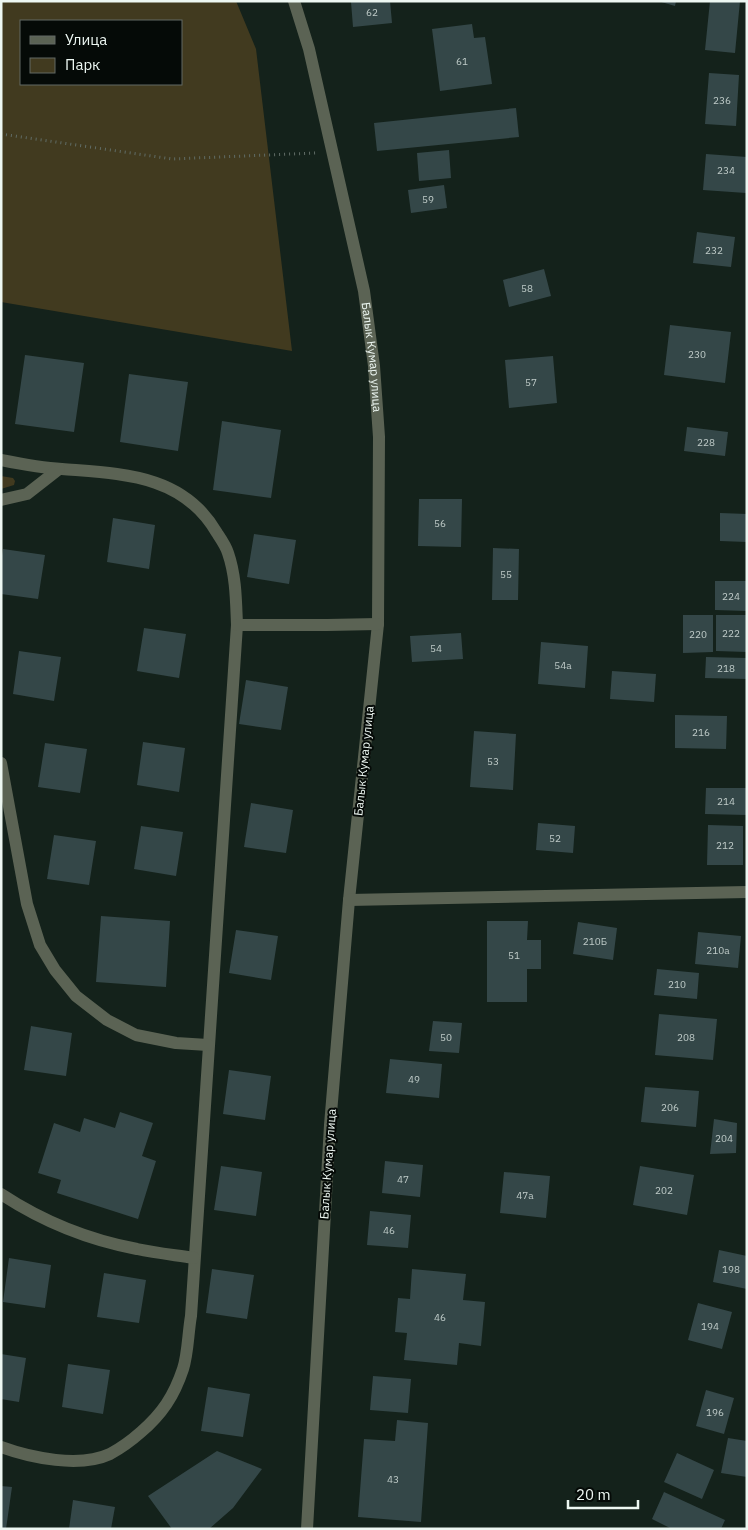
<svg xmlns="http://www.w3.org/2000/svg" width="748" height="1530" viewBox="0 0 748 1530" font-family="'IBM Plex Sans',sans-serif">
<rect width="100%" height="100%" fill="#14221b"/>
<path fill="#413a1f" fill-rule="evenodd" d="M1,1H236L256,49L292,351L1,302ZM21,21H181V84H21Z
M1,476L13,478L15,481L14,485L1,489Z"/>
<path fill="#344748" d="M390,1L392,23L353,27L351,2Z
M658,1H676L675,6Z
M710,1H740L735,53L705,50Z
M472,24L474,38L485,37L492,84L440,91L432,29Z
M709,73L739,75L736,126L705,124Z
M516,108L519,137L377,151L374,123Z
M449,150L451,178L419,181L417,153Z
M706,154L747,157L746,193L703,190Z
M444,185L447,208L411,213L408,190Z
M697,232L735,237L731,267L693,263Z
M544,269L551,296L509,307L503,280Z
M670,325L731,332L725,383L664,375Z
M25,355L84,363L74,432L15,424Z
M553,356L557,403L509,408L505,360Z
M129,374L188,382L178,451L120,442Z
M222,421L281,430L271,498L213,490Z
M687,427L728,432L725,456L684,451Z
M419,499H462L461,547L418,546Z
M720,513L747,514V542L720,541Z
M113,518L155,525L149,569L107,562Z
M254,534L296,540L289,584L247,577Z
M493,548L519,549L518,600H492Z
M3,549L45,555L38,599L1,594V562Z
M715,581H747V611L715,610Z
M683,615H713V652L683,653Z
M716,615H747V652L716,651Z
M144,628L186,634L179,678L137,671Z
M461,633L463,659L412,662L410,636Z
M541,642L588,646L585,688L538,684Z
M19,651L61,657L54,701L13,694Z
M706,657L747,658V679L705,678Z
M612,671L656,674L654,702L610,699Z
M246,680L288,687L281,730L239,724Z
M675,715L727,716L726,749L675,748Z
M474,731L516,734L513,790L470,787Z
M143,742L185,748L179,792L137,785Z
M45,743L87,749L80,793L38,787Z
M706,788H747V815L705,814Z
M251,803L293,810L286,853L244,847Z
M538,823L575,826L573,853L536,850Z
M708,825L743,826V865H707Z
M141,826L183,832L176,876L134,869Z
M54,835L96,841L89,885L47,879Z
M101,916L170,921L166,987L96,982Z
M487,921H528L527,940H541V969H527V1002H487Z
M578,922L617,928L613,960L573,954Z
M236,930L278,936L271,980L229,973Z
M698,932L741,936L738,968L695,964Z
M657,969L699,973L697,999L654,995Z
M659,1014L717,1019L713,1060L655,1055Z
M433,1021L462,1023L459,1053L429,1051Z
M31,1026L72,1033L66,1076L24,1070Z
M390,1059L442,1064L439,1098L386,1093Z
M229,1070L271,1076L265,1120L223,1114Z
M645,1087L699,1091L696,1127L641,1122Z
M120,1112L153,1123L142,1156L156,1161L138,1219L57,1193L61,1180L38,1173L54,1123L80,1132L84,1118L115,1128Z
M714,1119L737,1123L736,1153L710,1154Z
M385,1161L423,1165L420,1197L382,1193Z
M221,1166L262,1172L256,1216L214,1210Z
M640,1166L694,1175L687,1215L633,1205Z
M504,1172L550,1176L546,1218L500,1213Z
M370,1211L411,1215L408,1248L367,1245Z
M719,1250L747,1256V1289L713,1282Z
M9,1258L51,1265L45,1308L3,1302Z
M212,1269L254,1275L247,1319L206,1313Z
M412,1269L466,1274L463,1300L485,1302L481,1346L459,1343L457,1365L404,1360L407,1333L395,1332L398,1298L410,1299Z
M104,1273L146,1280L139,1323L97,1317Z
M698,1303L732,1312L722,1349L688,1340Z
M1,1354L26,1358L19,1402L1,1399Z
M68,1364L110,1370L103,1414L62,1407Z
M373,1376L411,1379L408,1413L370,1410Z
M208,1387L250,1394L243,1437L201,1431Z
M706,1390L734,1398L724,1434L696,1426Z
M397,1420L428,1423L421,1522L358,1517L364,1439L395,1441Z
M728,1438L747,1441V1477L721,1473Z
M217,1451L262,1469L233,1508L209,1529H172L148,1496Z
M677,1453L714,1470L702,1499L664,1482Z
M1,1486L12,1487L6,1529H1Z
M664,1492L725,1520L721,1529H672L652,1519Z
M73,1500L115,1507L111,1529H69Z"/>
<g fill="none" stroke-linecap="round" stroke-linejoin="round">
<path stroke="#606c66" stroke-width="3" stroke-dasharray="1 4" stroke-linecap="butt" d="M1,134L172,159L316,153"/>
<g stroke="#5b6354" stroke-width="12">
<path id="s1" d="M294,1L309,49L364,291L374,366L379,437L378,624L349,900L330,1125L307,1529"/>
<path d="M1,460C21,464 42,468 62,469C122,474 183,474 217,533C221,539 226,546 228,553C236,576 236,601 237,625L191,1316C188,1333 188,1354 183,1369C174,1396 162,1414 141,1432C132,1440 121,1448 110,1454C80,1468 31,1458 1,1447"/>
<path d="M1,500L27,494L59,469"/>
<path d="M237,625H327L378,624"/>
<path d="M1,763L27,904L40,945L55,970L76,996L107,1020L136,1035L176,1043L208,1045"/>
<path d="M349,900L747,892"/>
<path d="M1,1194C42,1221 89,1240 137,1249C156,1253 175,1255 194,1258"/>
</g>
</g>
<g text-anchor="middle" stroke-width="4" stroke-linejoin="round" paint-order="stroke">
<g font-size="10" fill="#bfcbc8">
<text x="372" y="16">62</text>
<text x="462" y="65">61</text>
<text x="722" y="104">236</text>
<text x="726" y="174">234</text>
<text x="428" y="203">59</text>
<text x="714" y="254">232</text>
<text x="527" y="292">58</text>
<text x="697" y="358">230</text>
<text x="531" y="386">57</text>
<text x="706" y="446">228</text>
<text x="440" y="527">56</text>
<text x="506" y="578">55</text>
<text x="731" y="600">224</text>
<text x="731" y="637">222</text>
<text x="698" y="638">220</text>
<text x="436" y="652">54</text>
<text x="563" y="669">54а</text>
<text x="726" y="672">218</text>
<text x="701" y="736">216</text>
<text x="493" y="765">53</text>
<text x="726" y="805">214</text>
<text x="555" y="842">52</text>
<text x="725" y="849">212</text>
<text x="595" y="945">210Б</text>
<text x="718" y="954">210а</text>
<text x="514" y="959">51</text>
<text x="677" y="988">210</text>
<text x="446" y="1041">50</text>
<text x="686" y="1041">208</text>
<text x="414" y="1083">49</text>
<text x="670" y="1111">206</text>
<text x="724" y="1142">204</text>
<text x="403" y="1183">47</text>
<text x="664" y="1194">202</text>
<text x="525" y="1199">47а</text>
<text x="389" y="1234">46</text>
<text x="731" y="1273">198</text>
<text x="440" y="1321">46</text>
<text x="710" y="1330">194</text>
<text x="715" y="1416">196</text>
<text x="393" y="1483">43</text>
</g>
<g font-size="12" fill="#edf7f2" stroke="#050a07">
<text dy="4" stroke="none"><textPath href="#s1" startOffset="365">Балык Кумар улица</textPath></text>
<text transform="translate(364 761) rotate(-84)" y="4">Балык Кумар улица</text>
<text transform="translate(328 1164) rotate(-86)" y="4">Балык Кумар улица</text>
</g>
</g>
<rect width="748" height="1530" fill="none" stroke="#edf7f2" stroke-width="5"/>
<rect x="20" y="20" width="162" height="65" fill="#050a07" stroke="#626965"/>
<rect x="30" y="36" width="25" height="8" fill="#5b6354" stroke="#626965"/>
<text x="65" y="45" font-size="15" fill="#edf7f2">Улица</text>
<rect x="30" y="58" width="25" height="15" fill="#413a1f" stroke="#626965"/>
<text x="65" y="70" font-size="15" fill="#edf7f2">Парк</text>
<path d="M568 1500v8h70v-8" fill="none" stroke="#edf7f2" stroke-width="2.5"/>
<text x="576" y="1500" font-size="15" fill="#edf7f2" stroke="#050a07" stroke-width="4" paint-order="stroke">20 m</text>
</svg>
